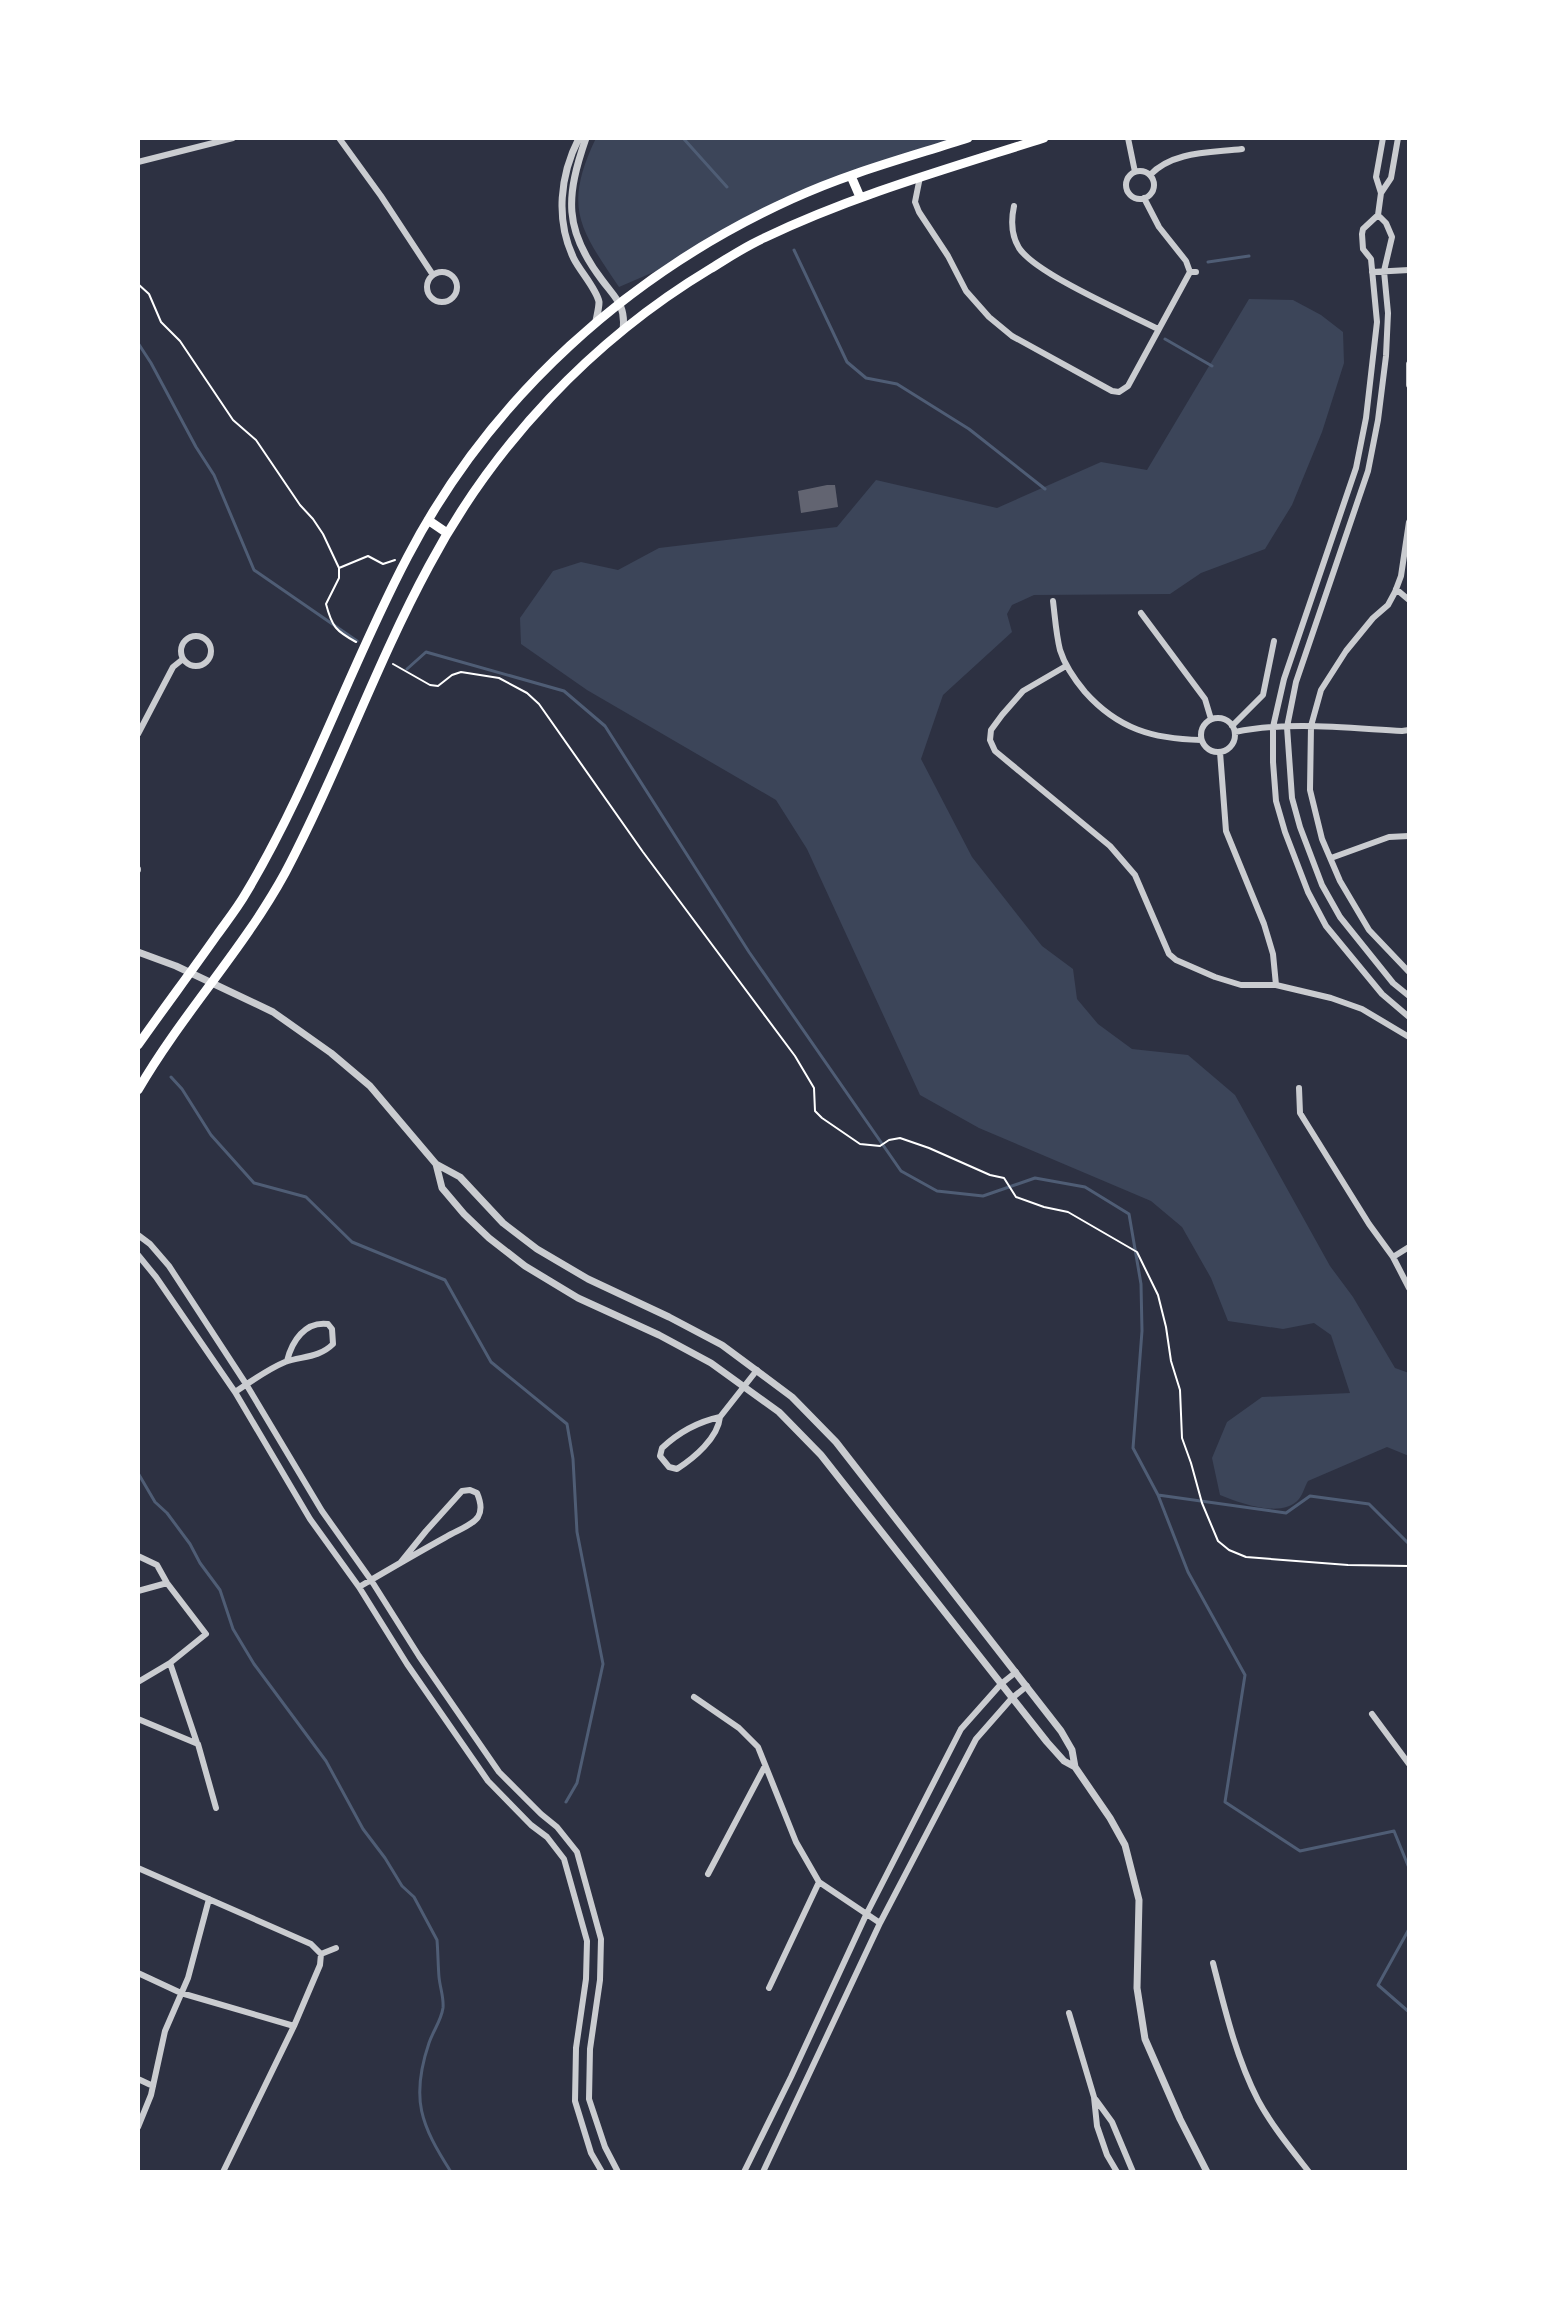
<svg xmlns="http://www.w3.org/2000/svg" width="1547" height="2310" viewBox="0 0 1547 2310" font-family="'Asap Condensed',sans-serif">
<rect width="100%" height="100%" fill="#2d3142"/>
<path fill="#3c4559" d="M596,138H968L794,198L670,265L619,287C579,228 563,207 596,138Z
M1249,299L1293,300L1321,315L1343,332L1344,363L1322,432L1292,505L1265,549L1201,573L1170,594L1034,595L1012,605L1007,614L1012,632L943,695L921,759L972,857L1042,946L1073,969L1077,999L1098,1024L1132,1049L1188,1055L1235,1095L1330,1266L1353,1297L1395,1368L1409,1373V1456L1387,1447L1308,1481C1305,1486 1303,1494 1299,1499C1282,1519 1240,1503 1220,1495L1212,1458L1227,1422L1262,1397L1350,1393L1331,1335L1314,1323L1283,1329L1228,1321L1211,1278L1182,1227L1151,1201L979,1128L920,1095L807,849L776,800L587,690L521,644L520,618L553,571L581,562L618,570L659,548L837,527L876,480L997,508L1101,462L1147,470Z"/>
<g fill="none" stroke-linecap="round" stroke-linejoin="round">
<path stroke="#4f5d75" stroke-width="3" d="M683,138L727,187
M794,250L847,362L866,378L897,384L969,429L1045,489
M1208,262L1249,256
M1165,339L1212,366
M138,343L151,363L196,447L214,475L254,570L357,641
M407,669L426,652L564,691L605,726L749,952L901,1171L937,1191L983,1196L1035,1178L1085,1187L1129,1214L1141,1284L1142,1331L1133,1448L1158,1495L1286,1513L1310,1496L1369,1504L1409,1544
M171,1077L182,1089L211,1135L254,1183L306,1197L352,1242L445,1280L491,1362L567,1424L573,1459L577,1532L603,1664L577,1783L566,1802
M138,1473L155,1502L167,1513L190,1544L200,1563L220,1590L233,1629L254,1664L326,1761L363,1829L385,1858L402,1886L414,1897L437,1940C438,1952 438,1965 439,1977C440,1988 444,1997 443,2008C441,2021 433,2031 429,2043C410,2099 421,2125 451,2172
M1158,1495L1188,1572L1245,1675L1225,1802L1300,1851L1394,1831L1409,1868
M1409,1929L1378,1985L1409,2012"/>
</g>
<path fill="#626471" d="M827,485H835L838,507L801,513L798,491Z"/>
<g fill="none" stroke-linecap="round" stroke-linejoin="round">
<path stroke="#fff" stroke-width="2" d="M138,284L149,294L161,322L180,341L233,420L256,440L300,505L313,519L323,534L339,568V578L326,604C332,627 336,631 356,642
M339,568L368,556L383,564L395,560
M393,664L430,685L438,686L452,675L461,672L499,678L527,693L539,704L643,852L795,1056L814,1088L815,1111L822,1118L860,1144L880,1146L889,1140L900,1138L929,1148L990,1175L1004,1178L1016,1197L1044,1207L1068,1212L1137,1252L1158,1295L1166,1327L1171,1361L1180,1390L1182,1438L1191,1463L1202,1503L1218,1541L1229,1550L1246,1557L1348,1565L1409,1566"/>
<path stroke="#caccd0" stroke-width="6" d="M339,138L381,196L433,275
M1128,138L1135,172
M1383,138L1376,177L1381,193L1378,215L1363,229L1362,234L1363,249L1371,259L1377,322L1366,418L1356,468L1284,679L1273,727V762L1276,801L1285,832L1308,892L1326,926L1382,994L1409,1017
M138,162L233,138
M1126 185a14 14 0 1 1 28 0a14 14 0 1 1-28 0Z
M1150,175C1173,151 1210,153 1242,149
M920,177L915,202L919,212L948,256L966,291L989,317L1012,336L1112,391L1119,392L1128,386L1190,272
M1381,193L1391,178L1398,138
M1144,198L1159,227L1186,261L1190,272H1196
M1014,206C1011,220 1011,235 1019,248C1036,274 1127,313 1158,329
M1378,215L1386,223L1392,237L1384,271L1388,313L1386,356L1378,420L1368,471L1296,682L1287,727L1292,798L1300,827L1322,885L1340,917L1393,983L1409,996
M1372,272L1409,270
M427 287a15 15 0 1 1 30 0a15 15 0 1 1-30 0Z
M1409,364V385
M1409,522L1401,576L1395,592L1388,605L1373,618L1346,651L1321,690L1311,726L1310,790L1322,839L1340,881L1369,930L1409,972
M1396,589L1409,600
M1053,601C1055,617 1056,634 1060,650C1065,666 1075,680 1085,692C1118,729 1153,739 1201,740
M1141,613L1205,699L1211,719
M181 651a15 15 0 1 1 30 0a15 15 0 1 1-30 0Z
M1066,666L1023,691L1002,715L991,730L990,740L995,751L1110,846L1135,875L1169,954L1176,960L1215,977L1241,985H1276L1331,998L1362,1009L1409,1037
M1201 735a17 17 0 1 1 34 0a17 17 0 1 1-34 0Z
M1232,726L1263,695L1274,641
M1235,732C1289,721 1347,728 1402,731L1409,730
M138,734L173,667L183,659
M1220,752L1226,831L1264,924L1273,954L1276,985
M1331,858L1389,837L1409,836
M138,869V870
M1299,1088L1300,1113L1369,1224L1393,1257L1409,1288
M138,1235L150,1244L169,1266L246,1384L322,1511L371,1580L419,1656L499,1772L541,1814L557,1827L577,1852L601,1939L600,1980L590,2049L589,2099L605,2147L618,2172
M138,1255L156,1277L235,1392L310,1519L359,1587L407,1664L488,1781L531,1825L547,1837L564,1859L587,1941L586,1979L576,2048L575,2101L591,2153L602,2172
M1393,1257L1409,1247
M235,1392C250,1382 268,1369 285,1362C302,1356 319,1358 333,1344L332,1329L328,1324C305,1321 292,1341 287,1361
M720,1417C697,1422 679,1432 662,1448L660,1456L669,1467L677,1469C694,1458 718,1438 720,1417L757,1370
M138,1556L157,1565L167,1583L206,1634L170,1663L138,1682
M359,1587C388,1570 417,1553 446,1537C455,1531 472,1526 478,1517C483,1509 480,1500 477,1493L470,1490L462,1491L426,1531L401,1562
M138,1591L167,1583
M170,1663L197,1743
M694,1697L739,1728L758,1747L796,1842L819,1882L880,1923
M1372,1714L1409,1764
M138,1719L198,1744L216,1808
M138,1868L311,1944L321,1954
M708,1874L765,1766
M321,1954L336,1948
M1213,1963C1225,2010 1236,2057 1258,2100C1272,2126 1291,2149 1309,2172
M138,1973L181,1993L294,2026
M769,1988L819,1882
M1069,2013L1094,2097L1097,2126L1107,2155L1117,2172
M138,2079L153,2086
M1096,2100L1112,2122L1133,2172
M138,2127L151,2095L165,2031L188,1978L209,1899
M223,2172L294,2026L320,1965L321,1954
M744,2172L791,2077L866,1915L961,1729L1001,1684L1016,1672
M763,2172L880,1923L976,1739L1012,1698L1027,1686"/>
<path stroke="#caccd0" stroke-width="7" d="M579,138C560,175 555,220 574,259C580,271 597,290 599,302C599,308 597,315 596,321
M586,138C566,196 563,229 602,280C616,299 626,305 623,330
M138,952L176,966L273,1012L331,1053L370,1086L436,1164L460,1177L503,1223L537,1249L588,1279L669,1317L722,1345L792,1397L836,1442L1061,1731L1072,1750L1075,1767L1110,1818L1125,1845L1139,1900L1137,1988L1145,2039L1180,2119L1207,2172
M436,1164L442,1188L464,1214L489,1238L525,1266L578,1298L659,1335L711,1363L779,1412L821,1455L1047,1742L1064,1761L1075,1767"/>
<path stroke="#fff" stroke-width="9" d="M851,176L860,197
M428,520L447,533
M138,1045C164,1008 191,972 217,935C227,921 238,907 246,893C310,786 350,666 408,556C491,397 629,273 792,199C848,173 909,157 968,138
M138,1090C182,1014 243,950 285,873C338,773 375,666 429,566C494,444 592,340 710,269C728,258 746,246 764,238C854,195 950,168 1044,138"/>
</g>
<rect width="1547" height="2310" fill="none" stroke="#ffffff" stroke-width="280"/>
</svg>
